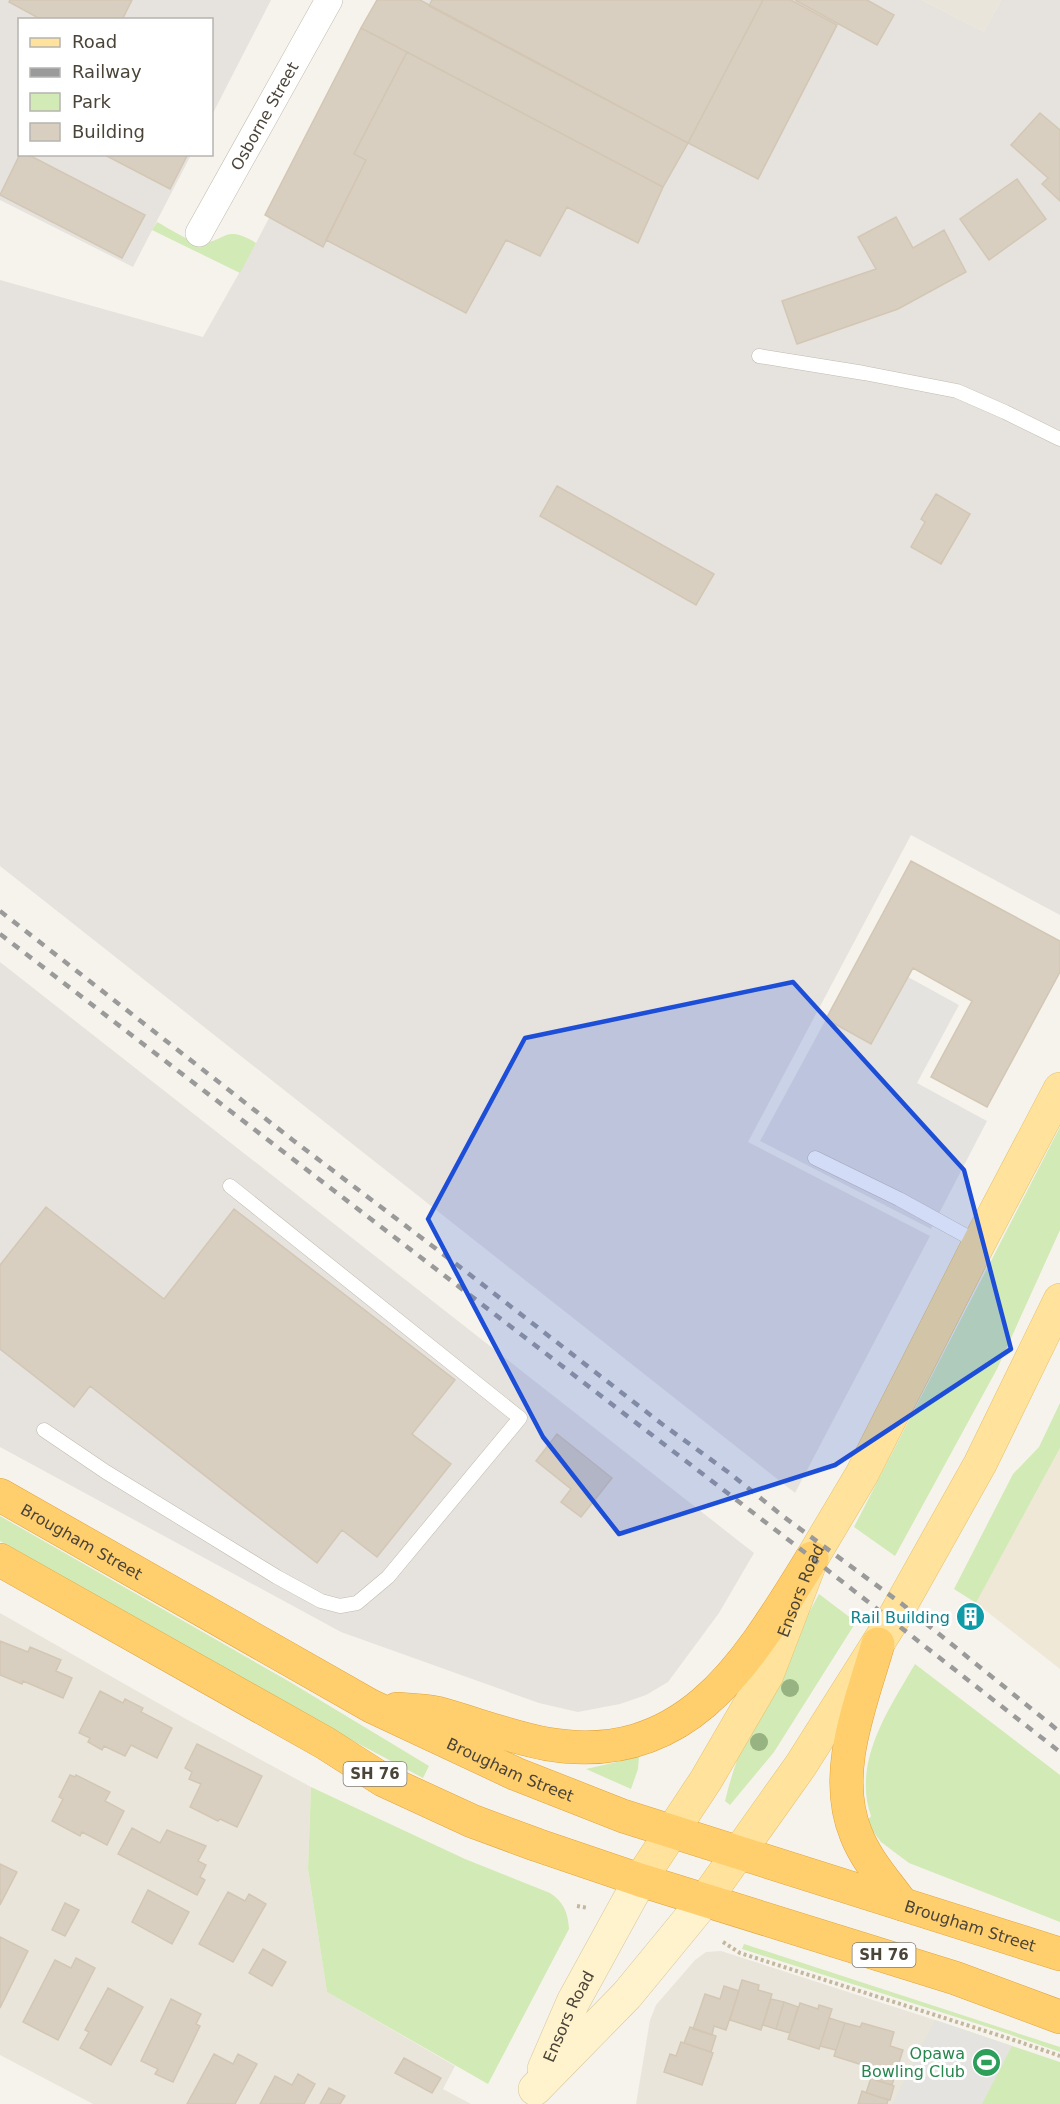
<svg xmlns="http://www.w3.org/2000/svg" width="1060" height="2104" viewBox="0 0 1060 2104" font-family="'DejaVu Sans',sans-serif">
<rect width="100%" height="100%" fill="#f6f3ec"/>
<path fill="#eae5da" d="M922,0H1001L984,32Z
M0,1613L186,1719L311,1787L308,1869L327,1992L455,2066L443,2089L471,2104H93L0,2055Z
M721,1951L935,2020L892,2104H636L650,2020L656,2005L695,1960L706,1952Z"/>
<path fill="#e6e2dd" d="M0,0H271L212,115V20H20V154L191,155L133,267L0,200Z
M382,0H922L984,32L1001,0H1060V915L911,835L748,1142L930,1236L795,1493L0,866V280L203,337L256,243Z
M0,962L754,1553L719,1613L668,1682L646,1695L620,1704L578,1712L539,1703L341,1632L0,1447Z"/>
<path fill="#efe8d6" d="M1060,1448V1669L976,1603Z"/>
<path fill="#d2eab5" d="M157,222C169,228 185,240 199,242C226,245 222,222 256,243L240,273L152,230Z
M1060,1127V1230L997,1369L895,1556L854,1527Z
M1060,1403V1448L976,1603L954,1589L1013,1474L1039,1447Z
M0,1516L290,1682L429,1766L423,1778L280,1702L0,1541Z
M819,1594L856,1622L774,1752L730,1805L725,1801C742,1728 784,1661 819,1594Z
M915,1664L1060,1775V1922L909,1863L881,1842L866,1822L871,1816C852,1762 889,1709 915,1664Z
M639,1757L638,1769L631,1789L586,1769Z
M311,1787L465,1859L550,1893C564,1902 568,1913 569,1929L488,2084L327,1992L308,1869Z
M744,1944L1060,2047V2052L997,2030L742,1949Z
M935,2020L1060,2062V2104H892Z"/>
<path fill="#e5e3e0" d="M908,977L959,1005L917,1083L987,1121L931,1229L760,1141L826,1019L871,1044Z
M935,2020L1012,2046L982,2104H892Z"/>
<path fill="#d8cfc1" stroke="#d3c7b4" stroke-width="1.5" d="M10,0H132L122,20H42L9,2Z
M377,0H420L688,143L663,187L361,28Z
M432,0H763L688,143L429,6Z
M763,0H791L837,25L758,179L688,143Z
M795,0H867L894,15L877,45Z
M361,28L407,52L354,154L366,160L323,247L265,215Z
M407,52L663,187L638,243L567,207L540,256L506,240L466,313L326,240L366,160L354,154Z
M1040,113L1060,130V201L1042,184L1048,178L1011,145Z
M20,154H27L145,215L122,258L0,195Z
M103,154H188L170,189Z
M1017,179L1046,219L989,260L960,219Z
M896,217L913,248L944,230L966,272L898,309L797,344L782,301L876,269L858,237Z
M557,486L714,574L696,605L540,516Z
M936,494L970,514L941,564L911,547L925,522L921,519Z
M911,861L1060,941V972L987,1107L931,1077L972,1001L913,968L871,1044L826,1019Z
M46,1207L164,1299L234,1209L455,1380L412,1434L451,1464L377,1557L342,1530L317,1563L90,1386L74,1407L0,1349V1265Z
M557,1434L612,1478L581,1517L561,1502L571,1489L536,1461Z
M968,1609L979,1618L973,1626L962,1617Z
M0,1641L28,1652L30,1647L61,1660L56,1671L72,1678L63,1698L23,1681L22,1684L0,1675Z
M100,1691L123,1703L125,1699L143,1708L141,1712L172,1728L157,1758L131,1745L125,1756L104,1746L102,1750L88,1742L90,1738L79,1733Z
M197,1744L262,1776L237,1827L220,1819L218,1821L190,1807L201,1784L189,1779L192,1772L185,1768Z
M70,1775L75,1777L76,1775L110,1792L105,1801L124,1811L107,1845L82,1832L80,1836L52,1821L63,1799L59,1797Z
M132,1828L160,1843L167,1830L206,1846L198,1861L206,1865L200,1877L205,1880L197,1895L118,1854Z
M0,1864L17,1872L0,1905Z
M148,1890L189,1912L172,1944L132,1922Z
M228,1892L245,1901L249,1894L266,1904L233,1962L199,1944Z
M65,1903L79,1910L65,1936L52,1930Z
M0,1937L28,1951L0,2008Z
M263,1949L286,1962L272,1986L249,1973Z
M76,1958L95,1968L58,2040L23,2022L55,1960L71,1968Z
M742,1980L759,1985L758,1990L772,1994L761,2030L730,2020Z
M724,1986L739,1991L726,2030L714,2026L712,2035L693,2029L705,1994L720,1999Z
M108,1988L143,2007L111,2065L80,2048L89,2032L85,2030Z
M171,1999L201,2014L196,2024L200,2026L173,2082L155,2074L158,2069L141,2061Z
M771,1999L784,2002L776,2029L763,2025Z
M784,2002L798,2007L790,2033L776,2029Z
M800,2003L818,2009L819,2005L832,2009L819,2049L788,2039Z
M829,2018L845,2023L836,2050L820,2046Z
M845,2023L860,2027L862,2023L894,2032L890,2046L903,2050L892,2085L875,2080L878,2070L834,2056Z
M690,2027L716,2036L711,2052L684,2043Z
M681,2042L713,2053L702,2085L664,2072L670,2054L676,2056Z
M214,2054L233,2064L238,2054L257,2064L235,2104H187Z
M404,2058L441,2078L432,2093L395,2073Z
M298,2074L315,2084L304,2104H260L275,2076L292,2085Z
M871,2078L894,2086L890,2100L866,2093Z
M329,2088L345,2096L340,2104H320Z
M862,2091L888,2100L887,2104H858Z"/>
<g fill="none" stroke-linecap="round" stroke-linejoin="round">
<defs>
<path id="lane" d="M759,356L864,373L957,391L1005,412L1060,439
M815,1158L899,1199L979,1243
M44,1430L106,1472L277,1577L321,1601L340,1606L357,1603L388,1577L520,1418L230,1186"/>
<g id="street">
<path id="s1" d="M199,233L329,0"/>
</g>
<g id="secondary">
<path id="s2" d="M544,2069L573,2002L640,1880"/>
<path d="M535,2089L627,1995L705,1900"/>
</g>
<g id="primary">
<path id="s3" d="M640,1880L706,1780L767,1675L812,1558L862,1474L979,1243L1060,1089"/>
<path d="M705,1900L801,1765L892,1621L980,1464L1060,1300"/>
</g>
<g id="highway">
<path id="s4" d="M0,1495L371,1706L516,1774L623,1816L1060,1954"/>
<path d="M0,1560L325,1743L383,1780L472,1821L537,1845L640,1880L955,1978L1060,2017"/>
<path d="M878,1644C861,1704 831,1773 856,1834C866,1860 886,1882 902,1904"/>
<path d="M397,1709C410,1710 424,1710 437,1713C474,1723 509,1737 547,1744C688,1768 748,1661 812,1558"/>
</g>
</defs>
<use href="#lane" stroke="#c2bbae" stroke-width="15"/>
<use href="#street" stroke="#c2bbae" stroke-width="28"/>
<use href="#secondary" stroke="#d6c79b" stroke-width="34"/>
<use href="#primary" stroke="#e6c16a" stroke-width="34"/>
<use href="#highway" stroke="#e0a43c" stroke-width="34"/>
<path stroke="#c4b79f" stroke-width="4" stroke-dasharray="3 3" stroke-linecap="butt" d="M577,1906L588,1908
M723,1942L740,1953L1020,2042L1060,2056"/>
<use href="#lane" stroke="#fff" stroke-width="14"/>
<use href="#street" stroke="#fff" stroke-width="27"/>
<use href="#secondary" stroke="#fff3cd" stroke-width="33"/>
<use href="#primary" stroke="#ffe39c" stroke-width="33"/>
<use href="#highway" stroke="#ffcf6e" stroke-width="33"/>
<path stroke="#9a9a9a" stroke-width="4.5" stroke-dasharray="8 8" stroke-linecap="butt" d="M0,911L294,1141L460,1267L662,1424L728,1472L784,1517L902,1604L1060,1732
M0,934L812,1558L1060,1752"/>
</g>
<g fill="#97b381">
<circle cx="790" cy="1688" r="9"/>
<circle cx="759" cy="1742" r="9"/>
</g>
<path fill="#1d4ed8" fill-opacity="0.2" stroke="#1d4ed8" stroke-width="4.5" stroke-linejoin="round" d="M793,982L964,1170L1011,1349L835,1465L619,1534L543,1437L428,1219L525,1038Z"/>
<defs>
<symbol id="building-disc" viewBox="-11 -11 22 22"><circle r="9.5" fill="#0f9aa8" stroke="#fff"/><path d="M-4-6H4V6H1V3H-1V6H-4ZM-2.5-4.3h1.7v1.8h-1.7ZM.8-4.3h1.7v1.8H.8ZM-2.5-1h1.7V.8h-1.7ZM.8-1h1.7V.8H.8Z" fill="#fff"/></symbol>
<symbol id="stadium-disc" viewBox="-11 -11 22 22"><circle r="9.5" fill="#2e9e5b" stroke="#fff"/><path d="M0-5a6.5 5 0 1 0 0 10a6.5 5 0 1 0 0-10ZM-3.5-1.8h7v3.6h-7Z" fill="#fff"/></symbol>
</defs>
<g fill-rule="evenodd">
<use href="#building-disc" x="954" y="1600" width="33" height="33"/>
<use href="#stadium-disc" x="970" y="2046" width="33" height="33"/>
</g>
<g text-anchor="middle" stroke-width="6" stroke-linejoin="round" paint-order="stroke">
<g fill="#fff" stroke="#817c74" stroke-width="1.5">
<rect x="343.5" y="1762" width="63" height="24" rx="4.5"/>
<rect x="852.5" y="1943" width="63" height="24" rx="4.5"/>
</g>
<g font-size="15" font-weight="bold" fill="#4b4439">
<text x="375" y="1779">SH 76</text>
<text x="884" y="1960">SH 76</text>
</g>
<g font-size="16" fill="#4b4439" stroke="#fff">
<text dy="6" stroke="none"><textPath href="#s1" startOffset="134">Osborne Street</textPath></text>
<text dy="6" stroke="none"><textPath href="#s4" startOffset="94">Brougham Street</textPath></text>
<text dy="6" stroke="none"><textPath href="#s3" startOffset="332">Ensors Road</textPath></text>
<text dy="6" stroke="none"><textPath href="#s4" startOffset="580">Brougham Street</textPath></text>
<text dy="6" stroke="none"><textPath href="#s4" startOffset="1066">Brougham Street</textPath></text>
<text dy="6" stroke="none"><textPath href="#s2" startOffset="58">Ensors Road</textPath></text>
</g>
<g font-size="16" fill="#0d838f" stroke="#fff" text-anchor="end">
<text x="950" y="1623">Rail Building</text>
</g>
<g font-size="16" fill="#27864d" stroke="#fff" text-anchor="end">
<text x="965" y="2059">Opawa<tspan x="965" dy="18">Bowling Club</tspan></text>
</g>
</g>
<rect x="18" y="18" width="195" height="138" fill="#ffffff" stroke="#b7b4b0" stroke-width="1.5"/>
<rect x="30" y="38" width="30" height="9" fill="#ffe39c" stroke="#b7b4b0" stroke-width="1.5"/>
<text x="72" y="48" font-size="18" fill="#4b4439">Road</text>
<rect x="30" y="68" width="30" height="9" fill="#9a9a9a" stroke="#b7b4b0" stroke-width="1.5"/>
<text x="72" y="78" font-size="18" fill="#4b4439">Railway</text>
<rect x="30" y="93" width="30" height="18" fill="#d2eab5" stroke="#b7b4b0" stroke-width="1.5"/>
<text x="72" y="108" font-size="18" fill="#4b4439">Park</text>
<rect x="30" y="123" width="30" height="18" fill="#d8cfc1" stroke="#b7b4b0" stroke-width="1.5"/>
<text x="72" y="138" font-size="18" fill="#4b4439">Building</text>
</svg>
